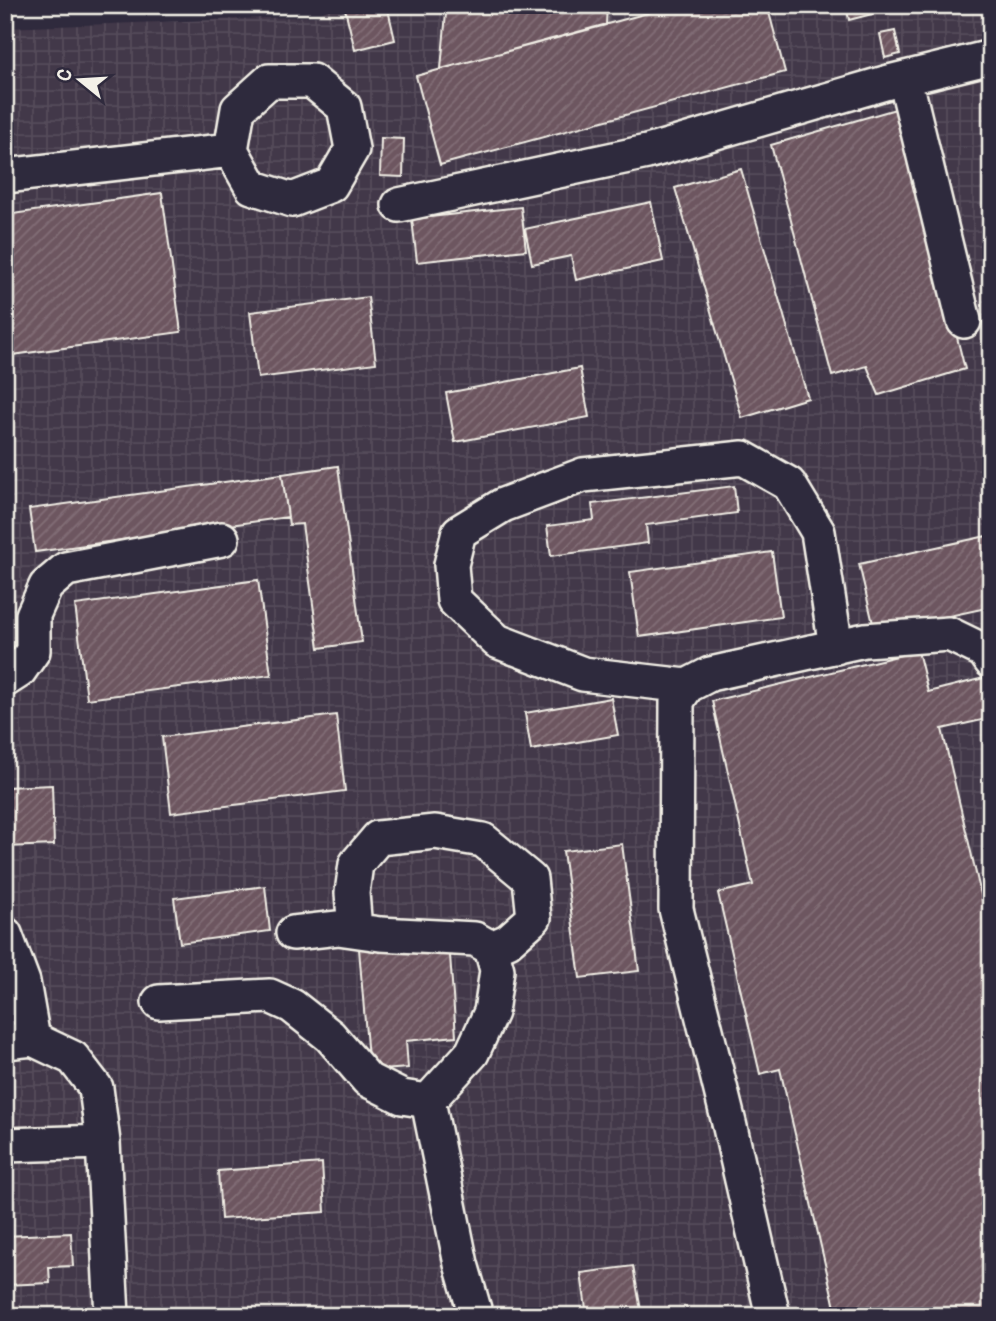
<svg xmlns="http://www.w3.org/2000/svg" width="996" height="1321" viewBox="0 0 996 1321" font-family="Pangolin,sans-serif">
<defs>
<pattern id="industrial-grid" width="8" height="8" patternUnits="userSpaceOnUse" patternTransform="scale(1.75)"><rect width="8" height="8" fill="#423748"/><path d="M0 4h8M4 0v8" fill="none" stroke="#554b5a"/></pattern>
<pattern id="building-hatch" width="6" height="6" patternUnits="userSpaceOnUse" patternTransform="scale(1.75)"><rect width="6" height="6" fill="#6d5660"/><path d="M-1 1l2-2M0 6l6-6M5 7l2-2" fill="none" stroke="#826f77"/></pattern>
</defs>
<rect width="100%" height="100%" fill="#2f2a3d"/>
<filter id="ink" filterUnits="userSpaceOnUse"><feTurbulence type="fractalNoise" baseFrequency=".0143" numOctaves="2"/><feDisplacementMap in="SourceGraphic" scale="14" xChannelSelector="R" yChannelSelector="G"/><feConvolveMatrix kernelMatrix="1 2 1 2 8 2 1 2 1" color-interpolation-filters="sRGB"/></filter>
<g filter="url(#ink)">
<path fill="url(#industrial-grid)" d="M336,5H985L991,46V1316H5V28L316,16Z"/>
<path fill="url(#building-hatch)" stroke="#f4f1e8" stroke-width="2" d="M344,5H387L395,40L355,50Z
M472,5H607L606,25L441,69L446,13Z
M677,5H767L785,72L440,165L416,76Z
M846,5H870L872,14L849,20Z
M895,31L900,54L885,58L880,34Z
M899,108L965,369L879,395L867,366L832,376L771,145Z
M381,138L404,139L403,177L380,176Z
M741,169L808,398L742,418L675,188Z
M162,193L181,332L5,356V215Z
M651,202L663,261L576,280L571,256L532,264L525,229Z
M521,207L526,250L417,262L412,219Z
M368,297L376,363L258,378L250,312Z
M580,368L589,417L455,442L446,393Z
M338,466L362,642L319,648L302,524L289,525L282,474Z
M282,474L288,517L35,552L29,509Z
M734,486L737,513L646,525L648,543L551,556L547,526L594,520L592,504Z
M991,535V607L875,632L859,564Z
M772,552L781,617L639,637L630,572Z
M258,580L271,675L87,699L75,605Z
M918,651L928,692L988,677L991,688V718L942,729L983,903L991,901V1316H837L780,1069L760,1074L718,893L753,885L712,701Z
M611,698L618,735L531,750L525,713Z
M336,715L345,791L171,813L162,737Z
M52,785L54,845L5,847V787Z
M622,844L639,971L580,978L563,851Z
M265,886L270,931L180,943L174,898Z
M449,942L456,1036L406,1041L408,1068L369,1071L359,949Z
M322,1163L325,1212L221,1219L218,1171Z
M71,1233L73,1266L49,1267L50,1283L5,1285V1236Z
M633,1266L642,1316H587L581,1273Z"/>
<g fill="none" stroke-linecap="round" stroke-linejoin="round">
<defs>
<path id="minor" d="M905,78L964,321
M269,81H312L344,107L352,149L331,185L292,200L252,187L231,150L238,109Z
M5,176L231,150
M399,205L647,152L885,83L991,57
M5,680L19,671L33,651V615L46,586L66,569L222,539
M687,686L583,674L497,641L454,600L451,565L459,532L503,505L583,475L743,458L789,484L818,532L836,647
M355,930L352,893L356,864L378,838L435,832L483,840L530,879L534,918L508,941L491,948
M293,933L338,928L380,934L475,939L491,948L497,970L491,1012L472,1053L428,1101L461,1264L476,1316
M5,934L23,982L33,1039
M159,1002L270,996L292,1006L330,1036L368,1080L402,1097L428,1101
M5,1042L33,1039L73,1058L96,1088L103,1142L112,1316
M5,1145L103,1142
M773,1316L729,1123L676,909L677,701L687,686L710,674L865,640L949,634L984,651L991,661"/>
</defs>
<use href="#minor" stroke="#f4f1e8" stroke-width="38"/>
<use href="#minor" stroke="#2f2a3d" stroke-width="33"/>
</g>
</g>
<rect width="996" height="1321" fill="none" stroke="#2f2a3d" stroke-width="28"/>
<rect x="14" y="14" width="968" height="1293" fill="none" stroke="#f4f1e8" stroke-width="2.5" filter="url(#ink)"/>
<g transform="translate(80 80) rotate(288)" stroke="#2f2a3d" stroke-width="5" paint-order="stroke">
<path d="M0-5L12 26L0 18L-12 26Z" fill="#f4f1e8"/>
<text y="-10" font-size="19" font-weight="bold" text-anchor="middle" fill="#f4f1e8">С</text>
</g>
</svg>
